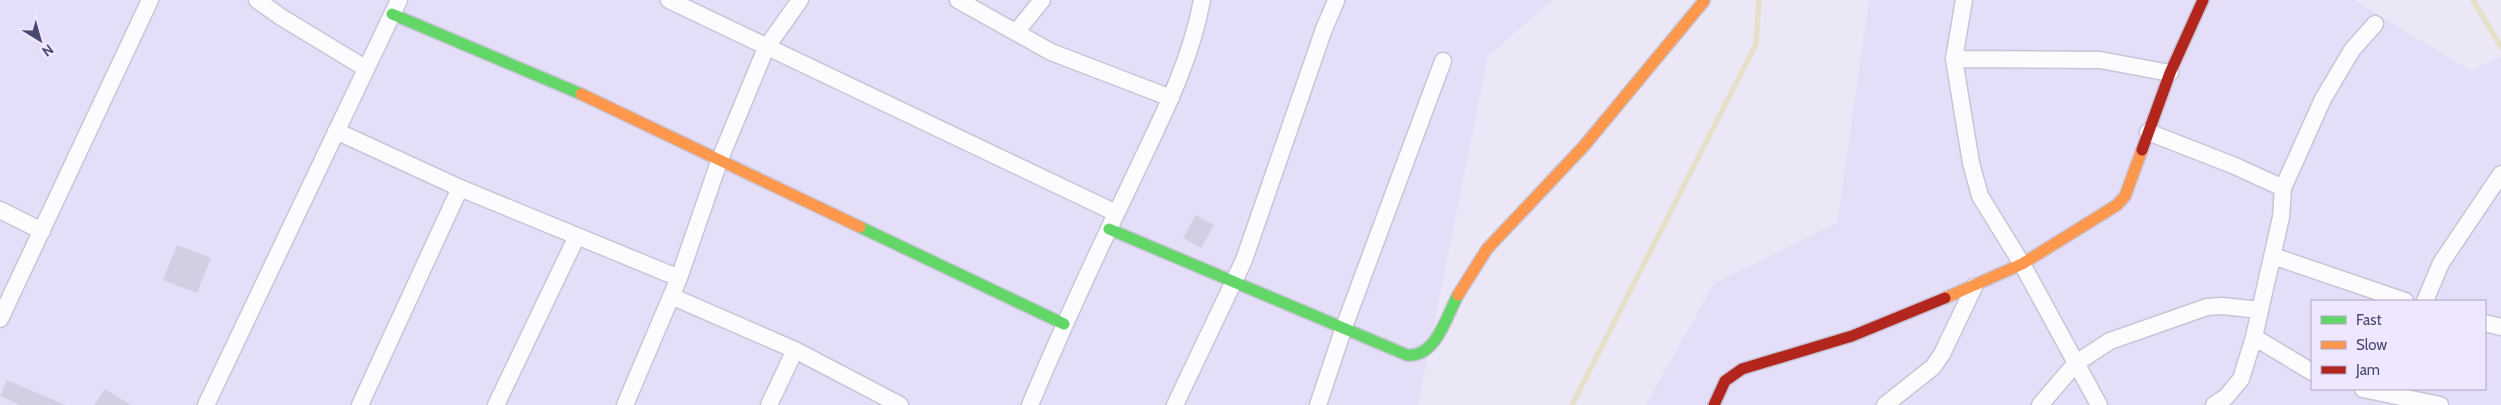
<svg xmlns="http://www.w3.org/2000/svg" width="2501" height="405" viewBox="0 0 2501 405" font-family="Cabin,sans-serif">
<rect width="100%" height="100%" fill="#ece7f6"/>
<path fill="#e4def8" fill-rule="evenodd" d="M0,0H1553L1488,56L1418,405H0Z
M1869,0H2354L2471,71L2501,56V405H1646L1714,283L1837,223ZM2312,301H2485V389H2312Z"/>
<g fill="none" stroke-linecap="round" stroke-linejoin="round">
<path stroke="#e7e0c9" stroke-width="5.5" d="M2473,0L2501,47
M1572,405L1756,44L1759,0"/>
</g>
<path fill="#d2cfe2" d="M1196,215L1214,225L1201,248L1183,238Z
M177,245L211,258L197,293L163,280Z
M7,380L65,405H20L0,396Z
M105,389L131,405H94Z"/>
<g fill="none" stroke-linecap="round" stroke-linejoin="round">
<defs>
<path id="street" d="M257,0L281,17L365,68
M669,0L1116,213
M958,0L1051,52L1171,98
M1964,0L1954,59L1971,163L1980,196L2022,264L2099,405
M1017,31L1042,0
M1954,59L2100,60L2170,73
M336,131L460,188L679,278
M2148,132L2235,166L2283,188
M0,210L42,231
M2273,256L2405,301
M671,296L795,350L900,405
M2425,301L2441,263L2501,174
M0,319L150,0
M2485,323L2501,327
M2254,337L2312,372
M2363,389L2440,405
M206,405L399,0
M360,405L460,188
M496,405L577,236
M625,405L679,278L720,159L766,48L800,0
M769,405L795,350
M1030,405C1061,331 1094,259 1129,187C1157,127 1190,66 1202,0
M1175,405L1244,260L1324,29L1336,1
M1318,405L1344,327L1443,61
M1885,405L1933,367L1942,354L1974,287
M2040,405L2076,363L2110,341L2207,307L2222,306L2260,310
M2214,405L2226,397L2241,379L2254,337L2281,217L2283,188L2323,99L2352,50L2375,24"/>
<path id="fast" d="M392,14L581,94
M860,227L1064,324
M1109,229L1407,355C1436,358 1447,315 1458,295"/>
<path id="slow" d="M581,94L860,227
M1458,295L1487,249L1584,146L1704,1
M1945,298L2022,264L2117,205L2125,196L2142,150"/>
<path id="jam" d="M2142,150L2170,73L2203,0
M1714,405L1725,381L1742,369L1852,336L1945,298"/>
</defs>
<use href="#street" stroke="#c8c5d7" stroke-width="19"/>
<use href="#fast" stroke="#c7c4d6" stroke-width="14"/>
<use href="#slow" stroke="#c7c4d6" stroke-width="14"/>
<use href="#jam" stroke="#c7c4d6" stroke-width="14"/>
<use href="#street" stroke="#fcfbfe" stroke-width="16"/>
<use href="#fast" stroke="#63d668" stroke-width="11"/>
<use href="#slow" stroke="#ff974d" stroke-width="11"/>
<use href="#jam" stroke="#b3261e" stroke-width="11"/>
</g>
<rect x="2311" y="300" width="175" height="90" fill="#eee7ff" stroke="#aca7c7"/>
<rect x="2321" y="316" width="25" height="8" fill="#63d668" stroke="#aca7c7"/>
<text x="2356" y="325" font-size="15" fill="#494873">Fast</text>
<rect x="2321" y="341" width="25" height="8" fill="#ff974d" stroke="#aca7c7"/>
<text x="2356" y="350" font-size="15" fill="#494873">Slow</text>
<rect x="2321" y="366" width="25" height="8" fill="#b3261e" stroke="#aca7c7"/>
<text x="2356" y="375" font-size="15" fill="#494873">Jam</text>
<g transform="translate(40 40) rotate(143)" stroke="#eee7ff" stroke-width="4" paint-order="stroke">
<path d="M0-4L9 19L0 12L-9 19Z" fill="#494873"/>
<text y="-8" font-size="14" font-weight="bold" text-anchor="middle" fill="#494873">N</text>
</g>
</svg>
